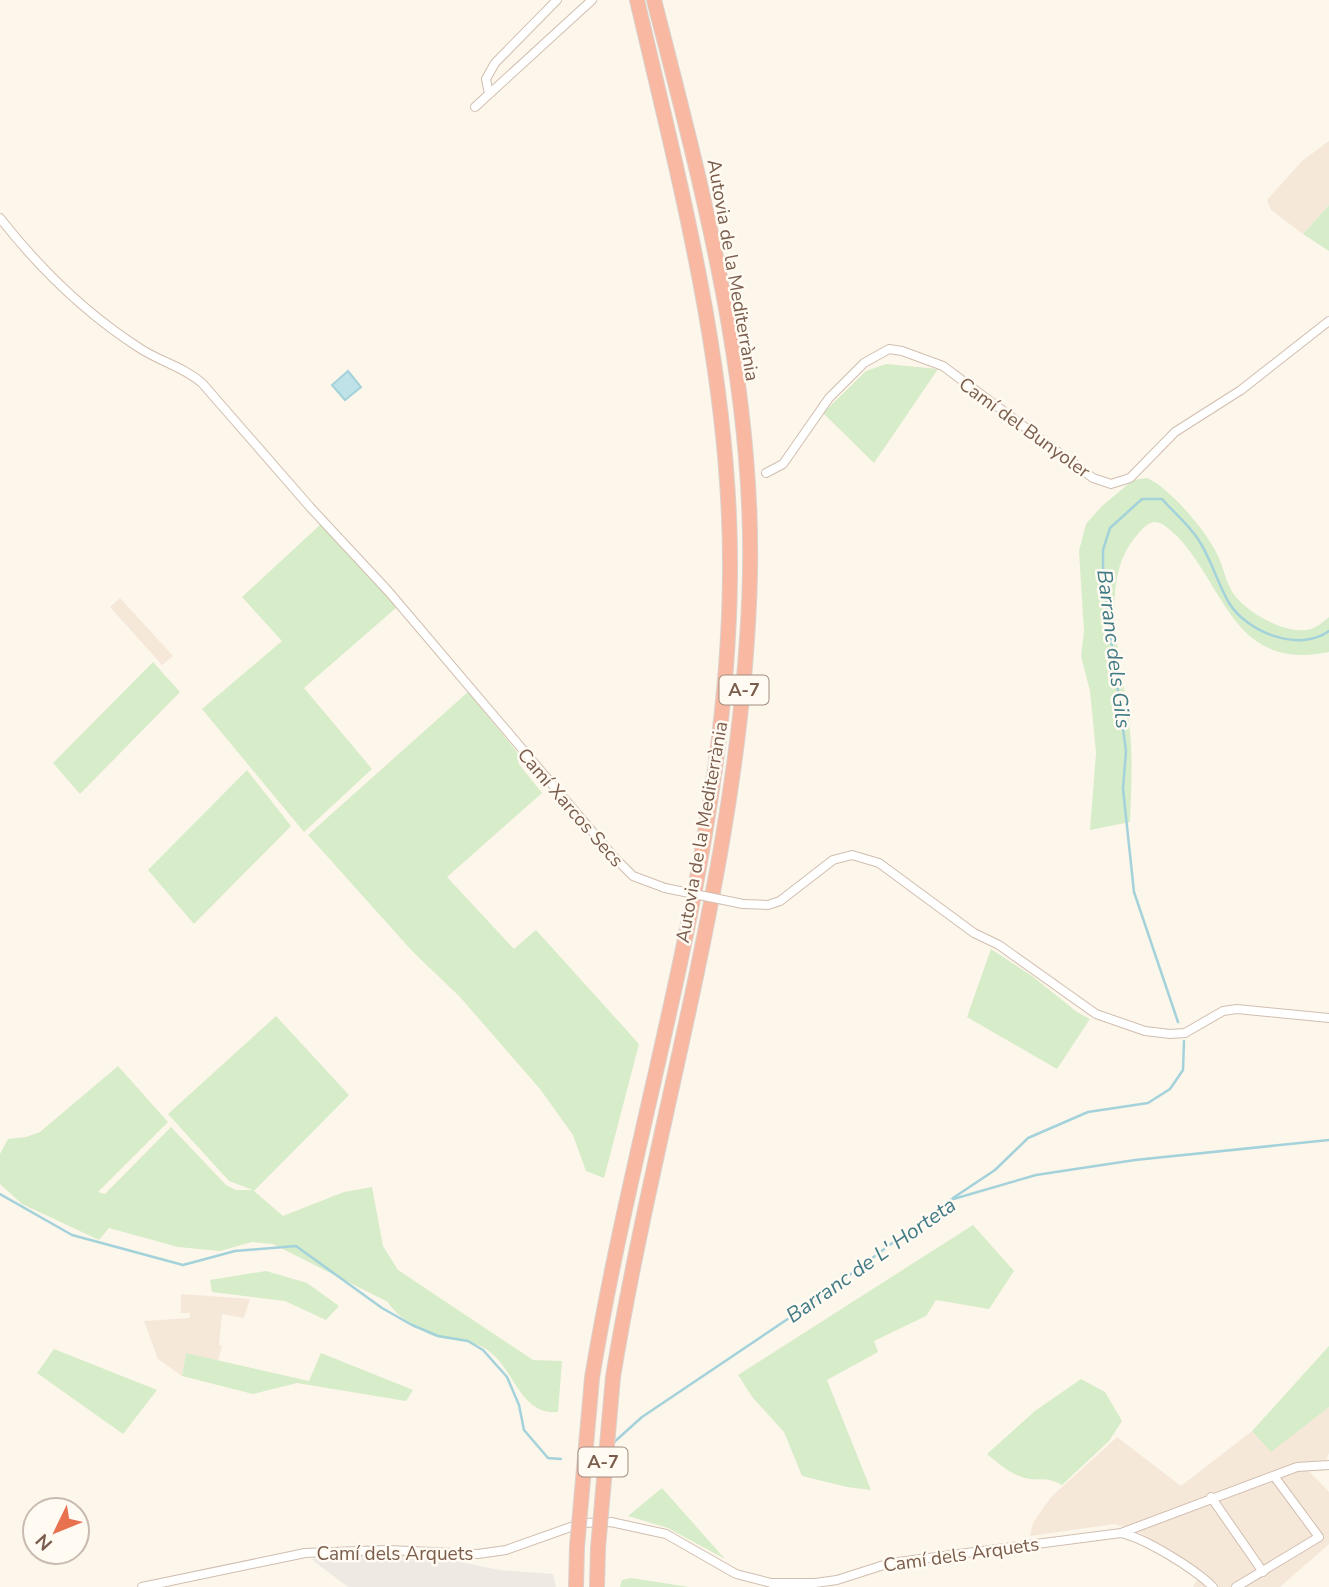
<svg xmlns="http://www.w3.org/2000/svg" width="1329" height="1587" viewBox="0 0 1329 1587" font-family="'Nunito Sans',sans-serif">
<rect width="100%" height="100%" fill="#fdf6eb"/>
<path fill="#f5e8d9" d="M1329,141V205L1303,234L1271,210L1267,200L1302,161Z
M120,598L173,656L162,665L110,607Z
M181,1294L250,1299L244,1318L222,1314L219,1345L222,1346L218,1361L186,1353L182,1376L158,1359L144,1321L190,1318V1313H181Z
M1329,1407V1453L1322,1471L1308,1470L1329,1492V1544L1280,1587H1193L1199,1576L1220,1586L1204,1572L1142,1534L1115,1524L1030,1536L1033,1523L1051,1497L1117,1437L1181,1486L1252,1431L1271,1451Z"/>
<path fill="#efe9e4" d="M366,1556L438,1557L499,1570L553,1574L556,1587H348L311,1559Z"/>
<path fill="#d7ecc8" d="M1329,205V251L1303,234Z
M886,364L938,369L874,463L823,413L866,371Z
M1147,478C1169,487 1205,530 1216,552C1224,566 1225,583 1235,596C1249,613 1283,633 1306,630C1315,629 1322,623 1329,617V652C1234,672 1226,588 1177,536C1171,531 1163,522 1155,522C1148,522 1142,529 1138,534C1093,582 1126,674 1130,731C1133,761 1131,791 1130,822L1090,830L1096,753L1090,691L1081,656L1084,632L1079,551L1086,524L1102,506L1133,480Z
M321,524L397,607L304,688L372,769L304,832L202,709L282,641L242,597Z
M153,662L180,692L80,794L53,763Z
M468,692L522,758L518,763L542,793L447,877L514,949L536,930L639,1044L604,1178L586,1171L573,1135L540,1089L460,997L413,952L308,835Z
M247,770L291,826L194,924L148,870Z
M991,949L1032,976L1077,1012L1090,1019L1057,1069L967,1017Z
M276,1016L349,1095L254,1191L283,1216L344,1192L372,1187L383,1246L398,1270L533,1360L562,1361L558,1412C520,1415 516,1372 489,1351C477,1341 457,1341 442,1338C427,1336 395,1316 388,1302L273,1244L252,1242L220,1251L178,1247L109,1228L99,1240L22,1204L0,1184V1154L8,1139L26,1137L40,1132L118,1066L168,1122L98,1192L105,1194L171,1127L226,1185L236,1190H253L229,1181L168,1114Z
M973,1225L1014,1271L989,1309L936,1300L926,1316L874,1341L878,1352L827,1380L871,1490L847,1487L802,1476L784,1432L753,1398L738,1375Z
M266,1271L307,1283L339,1306L326,1320L285,1301L212,1292L210,1280Z
M1329,1346V1407L1271,1452L1252,1431Z
M54,1349L157,1390L123,1434L37,1373Z
M186,1353L309,1381L321,1353L413,1390L406,1401L297,1383L253,1394L182,1376Z
M1081,1379L1105,1392L1122,1421L1109,1441L1062,1485C1044,1475 1040,1482 1025,1478C1010,1474 998,1463 987,1454L1035,1411Z
M662,1488L725,1559L668,1528L628,1516Z
M631,1578L689,1587H620L622,1580Z"/>
<path fill="#bee2e8" stroke="#a4d2da" stroke-width="2" d="M348,371L361,387L345,400L332,385Z"/>
<g fill="none" stroke-linecap="round" stroke-linejoin="round">
<path stroke="#a4d2da" stroke-width="2.5" d="M1178,1022L1134,892L1123,789L1126,751L1103,580V550L1110,528L1142,499H1162C1174,513 1192,527 1201,544C1212,562 1218,584 1229,603C1247,632 1299,653 1329,631
M0,1194L72,1235L183,1265L235,1251L296,1246L382,1308L412,1325L438,1336L468,1341L483,1350L507,1377L519,1405L524,1430L548,1458L561,1459
M953,1198L995,1170L1028,1138L1088,1112L1148,1103L1170,1089L1183,1070L1184,1041
M612,1444L642,1417L816,1300L950,1200L1036,1175L1135,1160L1329,1140"/>
<defs>
<path id="street" d="M489,94L486,79L495,63L557,0
M475,107L592,0
M0,218C40,269 86,314 141,349C161,362 184,367 202,383L310,507L389,592L613,856L633,876L665,888
M766,473L783,464L829,398L864,363L889,349L902,351L943,366L1093,478L1111,484L1130,478L1175,432L1241,390L1329,321
M743,904L768,905L780,901L833,860L852,855L879,863L974,933L999,945L1096,1014L1145,1031L1170,1034L1185,1033L1223,1011L1237,1009L1329,1018
M1211,1497L1263,1572
M1121,1533C1145,1538 1195,1569 1213,1587
M142,1587L305,1553L387,1550L478,1554L506,1550L582,1523L611,1522L666,1534L736,1574L771,1583H815L837,1580L890,1563L1121,1533L1297,1467L1329,1465
M1236,1587L1319,1537L1274,1476"/>
<path id="highway" d="M613,1377C657,1109 744,848 750,574C754,380 702,187 654,0
M592,1378C636,1111 728,847 730,575C732,380 681,188 637,0
M576,1587L577,1547
M597,1587L598,1548"/>
</defs>
<use href="#street" stroke="#d1beaf" stroke-width="10"/>
<use href="#highway" stroke="#dad2cd" stroke-width="16"/>
<use href="#street" stroke="#fff" stroke-width="8"/>
<use href="#highway" stroke="#f8b8a2" stroke-width="14"/>
<defs>
<path id="street-bridge" d="M665,888L743,904"/>
<path id="highway-bridge" d="M577,1547L592,1378
M598,1548L613,1377"/>
</defs>
<use href="#street-bridge" stroke="#d1beaf" stroke-width="10" stroke-linecap="butt"/>
<use href="#highway-bridge" stroke="#dad2cd" stroke-width="16" stroke-linecap="butt"/>
<use href="#street-bridge" stroke="#fff" stroke-width="8"/>
<use href="#highway-bridge" stroke="#f8b8a2" stroke-width="14"/>
</g>
<g text-anchor="middle" stroke-width="5" stroke-linejoin="round" paint-order="stroke">
<g fill="#fffaf2" stroke="#a28c7e" stroke-width="2">
<rect x="719.5" y="675.5" width="49" height="29" rx="5"/>
<rect x="578.5" y="1447.5" width="49" height="29" rx="5"/>
</g>
<g font-size="18" font-weight="bold" fill="#7a5d4c">
<text x="744" y="696">A-7</text>
<text x="603" y="1468">A-7</text>
</g>
<g font-size="19" fill="#7a5d4c" stroke="#fffaf2">
<text transform="translate(734 270) rotate(80)" y="7">Autovia de la Mediterrània</text>
<text transform="translate(1025 427) rotate(36)" y="7">Camí del Bunyoler</text>
<text transform="translate(571 807) rotate(49)" y="7">Camí Xarcos Secs</text>
<text transform="translate(701 832) rotate(-80)" y="7">Autovia de la Mediterrània</text>
<text x="395" y="1560">Camí dels Arquets</text>
<text transform="translate(961 1554) rotate(-8)" y="7">Camí dels Arquets</text>
</g>
<g font-size="21" font-style="italic" fill="#427b86" stroke="#fffaf2">
<text transform="translate(1114 649) rotate(83)" y="7">Barranc dels Gils</text>
<text transform="translate(871 1260) rotate(-35)" y="7">Barranc de L' Horteta</text>
</g>
</g>
<g transform="translate(56 1531) rotate(227)"><circle r="33" fill="#fffaf2" stroke="#cabbb0" stroke-width="2"/>
<path d="M0-5L12 26L0 18L-12 26Z" fill="#e8714f"/>
<text y="-10" font-size="19" font-weight="bold" text-anchor="middle" fill="#7a5d4c">N</text>
</g>
</svg>
